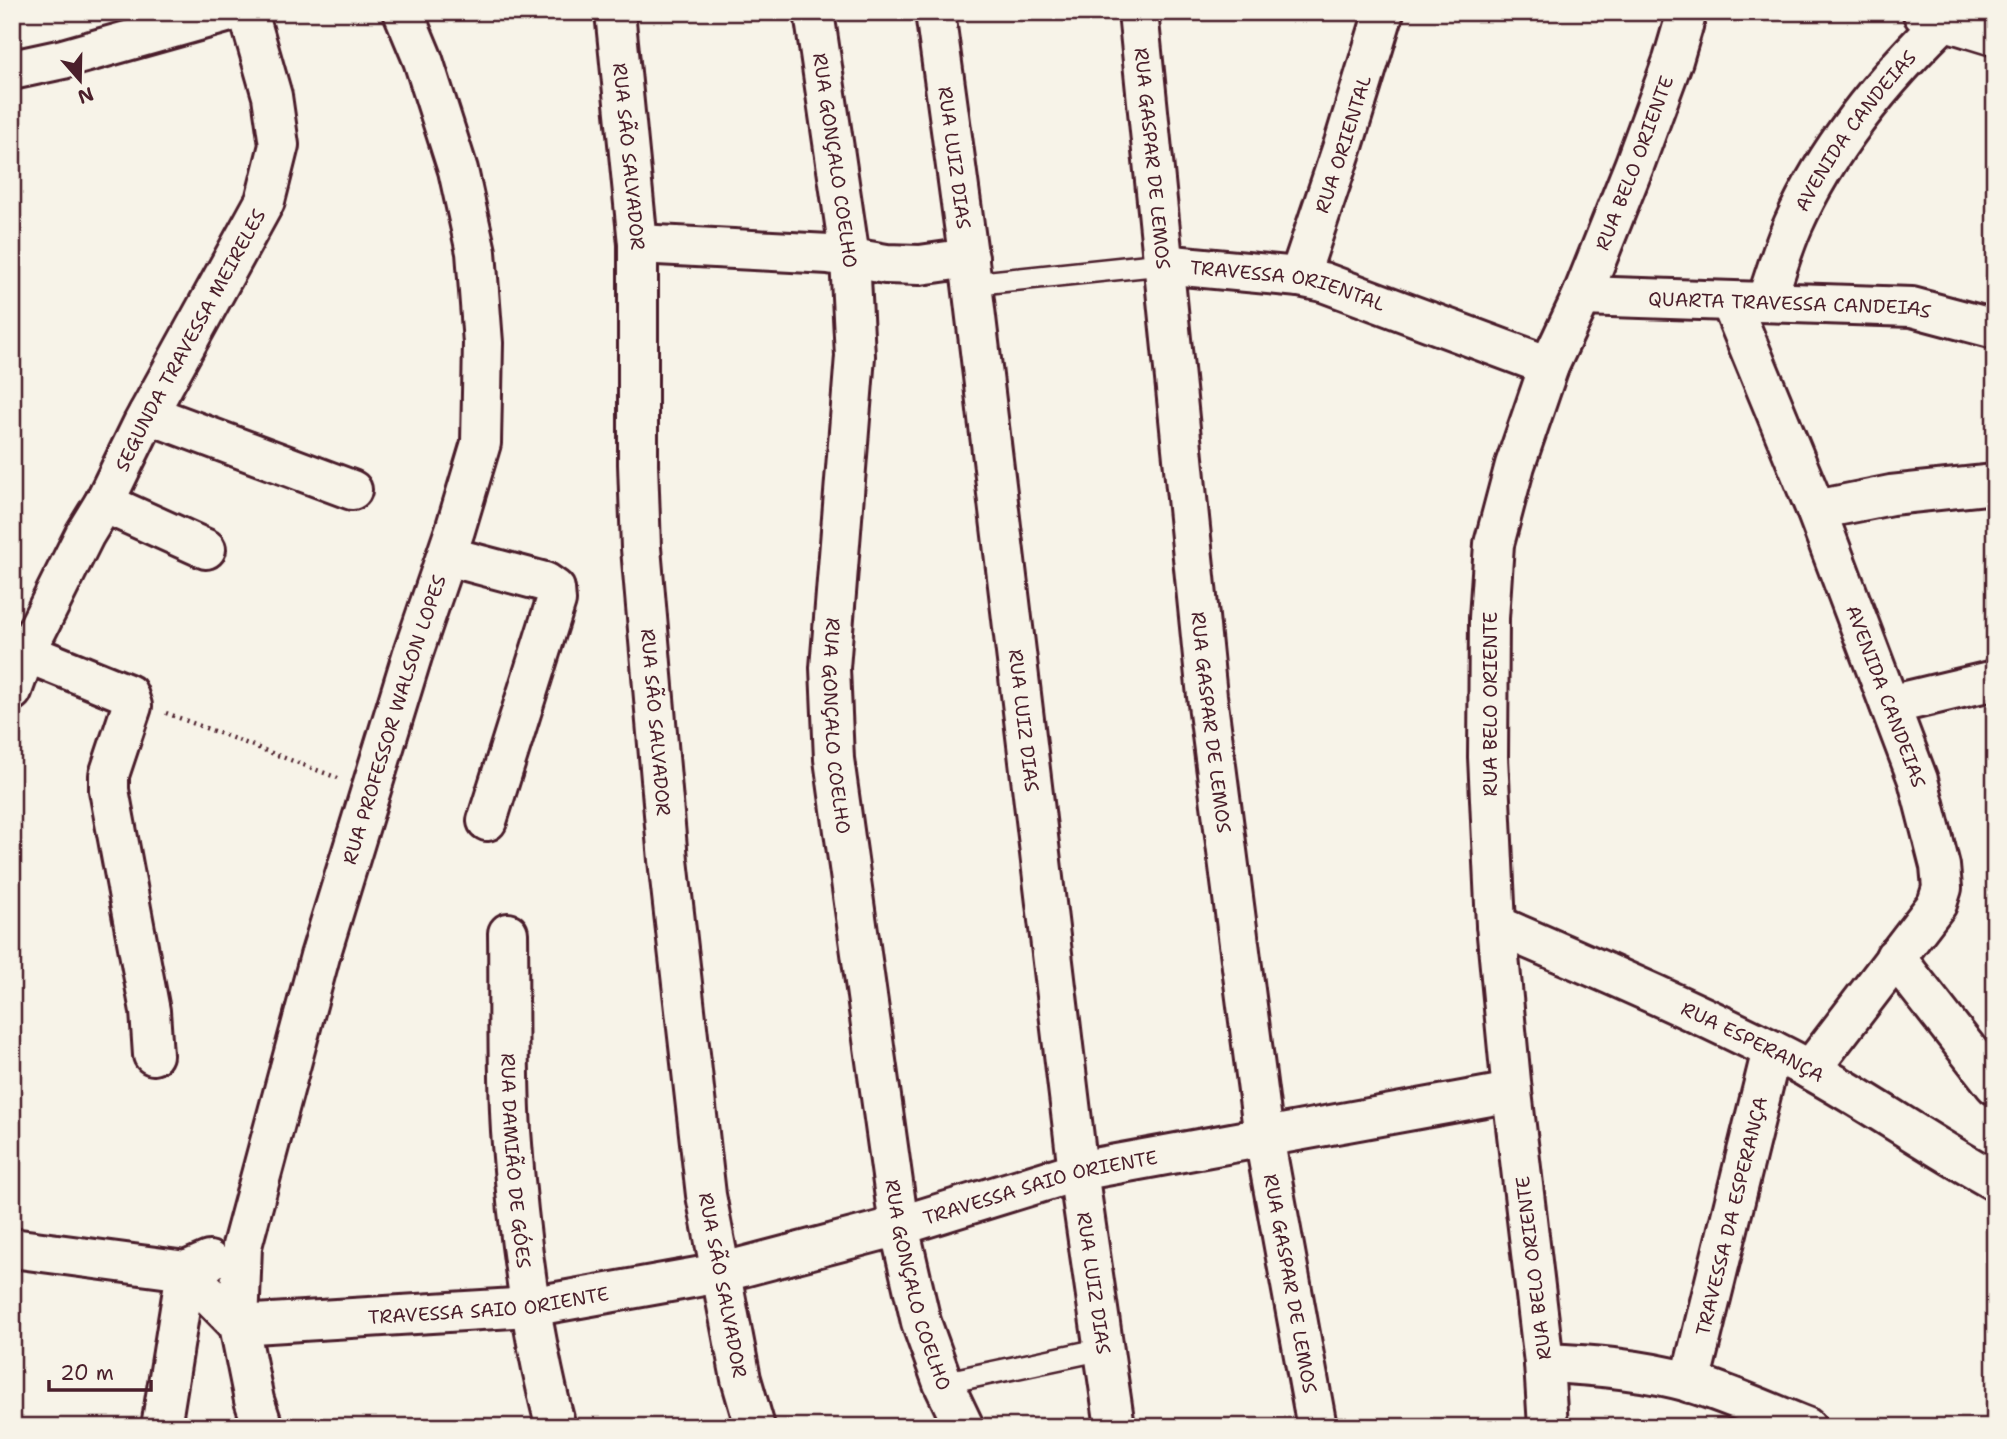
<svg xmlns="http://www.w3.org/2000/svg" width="2007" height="1439" viewBox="0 0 2007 1439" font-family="'Shantell Sans',sans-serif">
<rect width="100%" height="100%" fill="#f7f3e8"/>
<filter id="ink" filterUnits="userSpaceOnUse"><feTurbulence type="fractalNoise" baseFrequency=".0143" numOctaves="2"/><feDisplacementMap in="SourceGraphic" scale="14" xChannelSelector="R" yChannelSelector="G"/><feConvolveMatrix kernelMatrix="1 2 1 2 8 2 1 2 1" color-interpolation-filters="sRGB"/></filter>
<g filter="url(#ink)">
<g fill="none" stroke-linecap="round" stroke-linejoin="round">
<defs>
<path id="service" d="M972,284L1162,264
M943,1383L1103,1349"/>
<g id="minor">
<path id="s1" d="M615,12L638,244V464L641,548L668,860L706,1195L741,1379L755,1427"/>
<path id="s2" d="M814,12L850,258L855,356L830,668L834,759L899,1226L921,1322L943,1383L964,1427"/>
<path id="s3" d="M935,12L972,284L1078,1171L1115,1427"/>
<path id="s4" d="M1138,12L1207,696L1264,1137L1317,1427"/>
<path d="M1923,14L1995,36"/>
<path d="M12,70L63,59L230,12"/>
<path d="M638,244L829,254L886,264L920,265L969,258"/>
<path id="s5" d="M1162,264L1299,277L1323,282L1549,366"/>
<path id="s6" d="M1299,277L1344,143L1384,12"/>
<path id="s7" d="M1582,296L1912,307L1995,329"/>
<path id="s8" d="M1730,301L1816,510L1918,780L1940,866L1942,888L1937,904L1810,1070"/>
<path id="s9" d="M1766,301C1775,276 1782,250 1793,225C1828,146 1890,72 1953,12"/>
<path d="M148,414L352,490"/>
<path d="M104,503L206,549"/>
<path d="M1816,510L1891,495L1995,484"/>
<path d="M447,556L545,582L555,589L556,601L487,821"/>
<path d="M12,647L128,694L132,706L109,775V790L150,1011L153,1055"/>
<path id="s10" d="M12,691L26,652L85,534L104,503L143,423L265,201L279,145L272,96L248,12"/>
<path d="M1890,705L1995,680"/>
<path id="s11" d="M1496,925C1601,970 1706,1015 1807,1068C1871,1103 1931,1146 1995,1181"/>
<path id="s12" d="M508,933C509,999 507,1065 511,1131C518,1231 530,1330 556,1427"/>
<path d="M1895,957L1995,1085"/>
<path d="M12,1248L186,1271L209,1261"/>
<path id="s13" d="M186,1271L239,1325L529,1307L720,1273L899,1226L1078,1171L1512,1092"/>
<path d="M1544,1363C1593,1365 1642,1369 1689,1382C1729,1394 1768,1412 1806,1427"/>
<path id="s14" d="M1690,1383L1772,1050"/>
<path d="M161,1427L186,1271"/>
<path id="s15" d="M263,1427L254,1400L239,1325L242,1246L320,956L412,656L455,530L481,443L483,343L476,252L458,170L423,60L403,12"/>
<path id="s16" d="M1548,1427L1544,1363L1512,1092L1496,925L1488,757L1489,618L1494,544L1515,465L1549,366L1582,296L1634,166L1673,60L1687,12"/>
</g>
</defs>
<use href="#service" stroke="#4a1f2b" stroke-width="26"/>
<use href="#minor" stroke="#4a1f2b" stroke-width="44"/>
<path stroke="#4a1f2b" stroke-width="4.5" stroke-dasharray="2 5" stroke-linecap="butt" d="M166,713L338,778"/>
<use href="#service" stroke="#f7f3e8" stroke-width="21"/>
<use href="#minor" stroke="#f7f3e8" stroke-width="38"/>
</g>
</g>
<g text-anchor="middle" stroke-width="7" stroke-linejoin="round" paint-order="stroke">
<g font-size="19" fill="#4a1f2b" stroke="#f7f3e8">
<text dy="7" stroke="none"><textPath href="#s9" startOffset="194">AVENIDA CANDEIAS</textPath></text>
<text dy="7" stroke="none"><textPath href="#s6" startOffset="140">RUA ORIENTAL</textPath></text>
<text dy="7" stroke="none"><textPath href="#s1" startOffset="145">RUA SÃO SALVADOR</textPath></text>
<text dy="7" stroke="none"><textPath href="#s3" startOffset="147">RUA LUIZ DIAS</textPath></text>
<text dy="7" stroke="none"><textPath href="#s4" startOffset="147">RUA GASPAR DE LEMOS</textPath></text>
<text dy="7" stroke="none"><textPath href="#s2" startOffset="150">RUA GONÇALO COELHO</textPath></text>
<text dy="7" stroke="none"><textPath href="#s16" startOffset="1293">RUA BELO ORIENTE</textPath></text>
<text dy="7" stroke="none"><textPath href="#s5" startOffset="128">TRAVESSA ORIENTAL</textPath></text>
<text dy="7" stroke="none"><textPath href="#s7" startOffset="208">QUARTA TRAVESSA CANDEIAS</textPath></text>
<text dy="7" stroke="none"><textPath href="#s10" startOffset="394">SEGUNDA TRAVESSA MEIRELES</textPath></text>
<text dy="7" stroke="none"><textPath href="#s8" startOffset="425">AVENIDA CANDEIAS</textPath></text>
<text transform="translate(1490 704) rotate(-90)" y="7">RUA BELO ORIENTE</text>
<text dy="7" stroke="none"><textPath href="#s15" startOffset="732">RUA PROFESSOR WALSON LOPES</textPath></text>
<text dy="7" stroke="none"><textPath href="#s3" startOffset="714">RUA LUIZ DIAS</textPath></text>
<text dy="7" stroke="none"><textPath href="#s4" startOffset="714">RUA GASPAR DE LEMOS</textPath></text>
<text dy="7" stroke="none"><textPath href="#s1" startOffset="712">RUA SÃO SALVADOR</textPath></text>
<text dy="7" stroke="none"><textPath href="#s2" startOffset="718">RUA GONÇALO COELHO</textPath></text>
<text dy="7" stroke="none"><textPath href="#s11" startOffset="282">RUA ESPERANÇA</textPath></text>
<text dy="7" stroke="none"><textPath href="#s12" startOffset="228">RUA DAMIÃO DE GÓES</textPath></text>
<text dy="7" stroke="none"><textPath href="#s13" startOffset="892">TRAVESSA SAIO ORIENTE</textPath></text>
<text dy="7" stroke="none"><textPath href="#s14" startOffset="172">TRAVESSA DA ESPERANÇA</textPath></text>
<text transform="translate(1533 1268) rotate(-97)" y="7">RUA BELO ORIENTE</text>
<text dy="7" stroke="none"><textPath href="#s3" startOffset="1281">RUA LUIZ DIAS</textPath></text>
<text dy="7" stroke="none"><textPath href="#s4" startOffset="1281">RUA GASPAR DE LEMOS</textPath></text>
<text dy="7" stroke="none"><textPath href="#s2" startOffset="1284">RUA GONÇALO COELHO</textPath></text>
<text dy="7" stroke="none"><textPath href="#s1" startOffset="1279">RUA SÃO SALVADOR</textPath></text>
<text dy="7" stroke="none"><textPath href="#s13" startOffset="326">TRAVESSA SAIO ORIENTE</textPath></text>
</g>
</g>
<rect width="2007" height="1439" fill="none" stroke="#f7f3e8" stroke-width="42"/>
<rect x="21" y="21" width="1965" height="1397" fill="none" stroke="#4a1f2b" stroke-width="2.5" filter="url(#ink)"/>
<g transform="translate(80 80) rotate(160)" stroke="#f7f3e8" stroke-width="5" paint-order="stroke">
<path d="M0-5L12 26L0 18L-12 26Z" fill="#4a1f2b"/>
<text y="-10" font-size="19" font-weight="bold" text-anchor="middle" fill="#4a1f2b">N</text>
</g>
<path d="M49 1380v10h102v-10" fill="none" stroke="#4a1f2b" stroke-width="3.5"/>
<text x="60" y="1380" font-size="21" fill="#4a1f2b" stroke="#f7f3e8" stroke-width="5" paint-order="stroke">20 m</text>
</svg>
